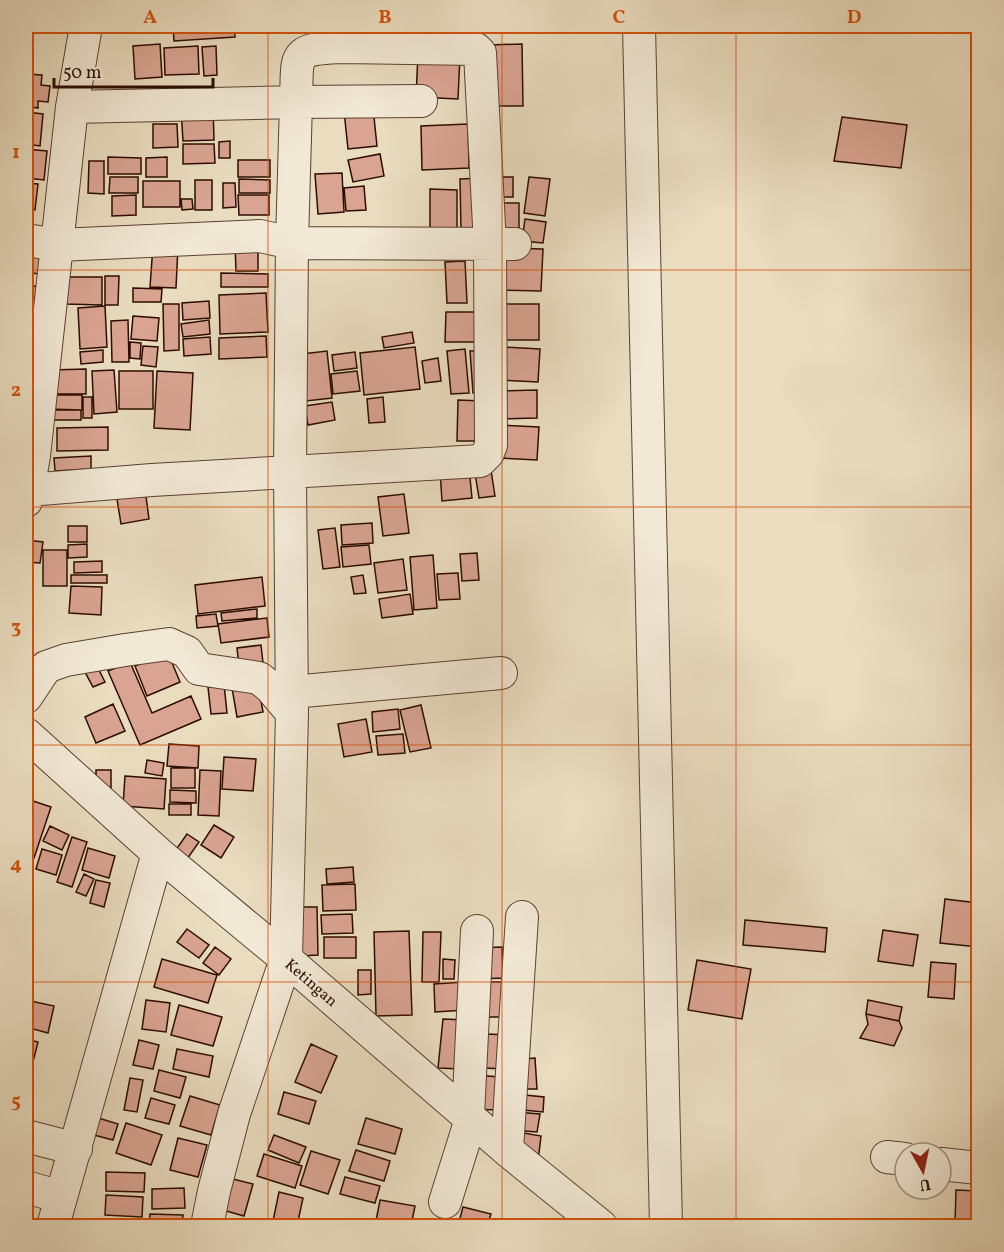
<svg xmlns="http://www.w3.org/2000/svg" width="1004" height="1252" viewBox="0 0 1004 1252" font-family="Vollkorn,serif">
<rect width="100%" height="100%" fill="#e9dcbf"/>
<filter id="stains"><feTurbulence type="fractalNoise" baseFrequency=".00333" numOctaves="4"/><feColorMatrix values="0 0 0 0 .2 0 0 0 0 .09 0 0 0 0 .02 0 0 0 .5 -.17"/></filter>
<radialGradient id="worn" r=".72"><stop offset=".6" stop-color="#630" stop-opacity="0"/><stop offset="1" stop-color="#630" stop-opacity=".3"/></radialGradient>
<path fill="#d9a491" stroke="#2d0c00" stroke-width="1.5" d="M173,26H234L235,37L174,41Z
M160,44L162,77L135,79L133,46Z
M522,44L523,106H490L488,45Z
M198,46L199,74L165,75L164,48Z
M216,46L217,75L204,76L202,47Z
M418,54L460,56L458,99L416,97Z
M26,74L42,75L41,85L50,86L48,102L38,101V108L26,106Z
M213,107L214,140L183,141L181,109Z
M373,108L377,146L348,149L344,111Z
M26,112L43,114L40,146L26,144Z
M842,117L907,125L901,168L834,161Z
M153,124H177L178,147L153,148Z
M468,124L469,168L422,170L421,126Z
M230,141V158H219V142Z
M183,144H214L215,163L183,164Z
M26,149L47,151L44,180L26,178Z
M380,154L384,176L353,182L348,160Z
M108,157L141,158V174H108Z
M167,157V177H146V158Z
M238,160H270V177H238Z
M89,161H104V194L88,193Z
M342,173L344,212L318,214L315,174Z
M110,177H138V193H109Z
M489,177H513V197H489Z
M529,177L550,179L545,216L524,213Z
M482,178L483,231H461L460,179Z
M239,179L270,180V193H239Z
M195,180H212V210H195Z
M143,181H180V207H143Z
M26,183L38,184L35,210L26,209Z
M223,183H235L236,207L223,208Z
M364,186L366,210L346,211L344,188Z
M430,189L457,190V228H430Z
M136,195V215L112,216V196Z
M238,195H269V215H239Z
M181,199H192L193,209L182,210Z
M493,203H519V232H493Z
M525,219L546,222L543,243L522,241Z
M235,244H258V271H236Z
M153,245L178,246L176,288L150,287Z
M503,248L543,249L541,291L501,290Z
M26,249H46L45,274L26,273Z
M465,261L467,303H447L445,262Z
M221,273L268,274V287H221Z
M105,276H119L118,305H105Z
M66,277H102V305L65,304Z
M26,285L47,288L41,329L26,326Z
M133,288L162,289L161,302H133Z
M266,293L268,332L220,334L219,295Z
M209,301L210,318L183,320L182,303Z
M163,304H179V350L164,351Z
M502,304H539V340H502Z
M105,306L107,347L80,349L78,308Z
M446,312H483V342H445Z
M133,316L159,318L157,341L131,339Z
M128,320L129,362H112L111,321Z
M209,320L210,334L183,337L181,324Z
M26,329L46,332L40,364L26,362Z
M412,332L414,343L384,348L382,337Z
M266,336L267,357L219,359V338Z
M210,337L211,354L184,356L183,339Z
M130,342L141,343L140,359L130,358Z
M143,346L158,347L156,367L141,365Z
M415,347L420,389L364,395L360,353Z
M502,347L540,349L538,382L500,380Z
M465,349L469,393L451,394L447,351Z
M103,350V362L81,364L80,352Z
M484,350L486,392L473,393L470,351Z
M327,351L332,398L306,401L302,354Z
M355,352L357,368L334,371L332,355Z
M438,358L441,381L425,383L422,361Z
M86,369V394H52L51,370Z
M114,370L117,412L94,414L92,371Z
M119,371H153V409H119Z
M157,371L193,373L190,430L154,428Z
M357,371L360,391L333,394L331,374Z
M537,390V418L501,419L500,391Z
M48,395H82V410L47,409Z
M83,397H92V418H83Z
M383,397L385,422L369,423L367,399Z
M458,400L482,401L481,441H457Z
M332,402L335,420L308,425L305,406Z
M47,410H81V420H47Z
M500,425L539,427L537,460L498,458Z
M108,427V450L57,451V428Z
M91,456V469L55,471L54,458Z
M490,464L495,496L479,498L474,467Z
M469,468L472,498L442,501L440,471Z
M145,489L149,519L121,524L116,493Z
M404,494L409,533L383,536L378,497Z
M372,523L373,543L342,545L341,525Z
M68,526H87V542H68Z
M335,528L340,567L323,569L318,530Z
M26,540L43,542L40,563L26,562Z
M87,544V557L68,558V545Z
M369,545L371,564L343,567L341,547Z
M43,550H67V586H43Z
M477,553L479,580L462,581L460,554Z
M433,555L437,608L414,610L410,557Z
M403,559L407,590L378,593L374,563Z
M102,561V572L74,573V562Z
M458,573L460,599L439,600L437,574Z
M71,575H107V583H71Z
M363,575L366,593L354,594L351,577Z
M262,577L265,606L198,614L195,585Z
M71,586L102,587L101,615L69,613Z
M410,594L413,614L382,618L379,599Z
M257,609V618L222,621L221,613Z
M216,614L218,626L197,628L196,616Z
M267,618L269,637L221,643L218,624Z
M26,643L32,645L26,667Z
M261,645L264,672L240,675L237,648Z
M168,653L180,682L147,696L135,666Z
M130,662L152,713L191,696L201,719L140,745L108,671Z
M97,666L105,682L93,687L85,672Z
M224,684L227,713L211,714L208,687Z
M258,684L263,712L237,717L232,688Z
M113,704L125,731L96,743L85,717Z
M421,705L431,748L410,752L400,710Z
M398,709L400,729L373,732L372,712Z
M366,719L372,752L344,757L338,724Z
M403,734L405,753L378,755L376,736Z
M169,744L199,746L198,768L167,766Z
M224,757L256,759L253,791L222,789Z
M147,760L164,763L162,776L145,773Z
M171,768H195V788H171Z
M96,770H111V791H96Z
M200,770L221,771L219,816L198,815Z
M125,776L166,779L164,809L123,806Z
M170,790L196,791V803L170,802Z
M30,800L51,807L34,858L26,856V813Z
M169,804H191V815H169Z
M214,825L234,837L221,858L201,845Z
M50,826L69,835L62,850L43,841Z
M187,834L199,842L185,862L173,854Z
M72,837L87,842L72,887L57,882Z
M88,848L115,856L109,878L82,870Z
M42,849L62,855L56,875L36,869Z
M353,867L354,882L327,884L326,869Z
M84,874L94,879L86,896L76,892Z
M96,880L110,883L104,907L90,903Z
M355,884L356,910L323,911L322,885Z
M945,899L978,903V947L940,943Z
M299,907H317L318,955L301,956Z
M352,914L353,933L322,934L321,915Z
M745,920L827,928L825,952L743,945Z
M187,929L209,945L199,958L177,942Z
M883,930L918,935L913,966L878,961Z
M409,931L412,1015L376,1016L374,932Z
M423,932H441L439,982H422Z
M324,937H356V958H324Z
M215,947L231,959L219,975L203,963Z
M502,947L503,978L480,979L478,948Z
M162,959L217,975L208,1003L154,987Z
M443,959L455,960L454,979H443Z
M697,960L751,969L742,1019L688,1010Z
M931,962L956,964L954,999L928,997Z
M358,970H371V994L358,995Z
M464,982L466,1010L435,1012L434,984Z
M486,982H509L508,1017H486Z
M26,1000L54,1006L48,1033L26,1027Z
M146,1000L170,1003L166,1032L142,1029Z
M868,1000L902,1007L899,1021L866,1014Z
M179,1005L222,1017L213,1046L171,1035Z
M866,1014L899,1021L902,1028L894,1046L860,1038L868,1024Z
M443,1019L466,1020L462,1069L438,1068Z
M487,1034L508,1035L505,1069L484,1068Z
M26,1039L38,1042L31,1070L26,1068Z
M139,1040L159,1045L153,1069L133,1065Z
M311,1044L337,1056L321,1093L295,1082Z
M177,1049L213,1056L209,1077L173,1069Z
M535,1058L537,1089H526L524,1059Z
M159,1070L186,1077L180,1098L154,1091Z
M472,1075L501,1077L498,1110L469,1109Z
M130,1078L143,1080L137,1112L124,1110Z
M284,1092L316,1101L309,1124L278,1114Z
M515,1094L544,1097L543,1112L513,1109Z
M190,1096L220,1105L211,1135L180,1126Z
M151,1098L175,1105L169,1124L145,1118Z
M515,1112L540,1114L537,1132L511,1130Z
M95,1117L118,1124L113,1140L90,1134Z
M366,1118L402,1129L395,1154L358,1144Z
M126,1123L162,1135L151,1165L116,1153Z
M518,1132L541,1136L538,1161L516,1154Z
M274,1135L306,1147L299,1163L268,1150Z
M178,1138L207,1145L198,1177L170,1170Z
M356,1150L390,1161L384,1181L349,1171Z
M311,1151L340,1160L328,1194L300,1185Z
M264,1154L302,1166L295,1188L257,1176Z
M106,1172L145,1173L144,1192L106,1191Z
M221,1176L253,1184L244,1216L212,1207Z
M345,1177L380,1186L375,1203L340,1194Z
M184,1188L185,1208L152,1209V1189Z
M956,1190L978,1191V1224L955,1223Z
M279,1192L303,1198L297,1226L273,1221Z
M106,1195L143,1197L142,1217L105,1215Z
M380,1200L415,1206L411,1226H375Z
M463,1207L491,1214L487,1226H458Z
M150,1214L183,1215L182,1226L149,1224Z"/>
<g fill="none" stroke-linecap="round" stroke-linejoin="round">
<defs>
<path id="minor" d="M345,26L343,47C290,49 298,54 296,102L421,101
M639,26L666,1226
M72,107L296,102L292,243L515,244
M26,240L58,245L260,236L292,243L290,471L292,713L286,959L234,1114L214,1191L207,1226
M28,490L152,480L480,461L488,453L491,445L490,245L480,53L476,49L343,47
M26,501L34,456L72,107L86,26
M292,692L501,673
M26,697L46,667L66,660L125,650L169,644L187,652L199,669L259,678L270,687L292,713
M26,734L158,853L286,959L507,1150L601,1226
M468,1116L477,931
M26,1136L76,1149
M507,1150L522,917
M887,1157L905,1159
M941,1164L978,1168
M26,1187L61,1197
M445,1202L471,1119
M53,1226L158,853"/>
</defs>
<use href="#minor" stroke="#5c4030" stroke-width="34"/>
<use href="#minor" stroke="#f1e8d5" stroke-width="32"/>
</g>
<path fill="none" stroke="#d5510b" stroke-width="1.5" stroke-opacity="0.55" d="M268,26V1226M502,26V1226M736,26V1226M26,270H978M26,507H978M26,745H978M26,982H978"/>
<g text-anchor="middle" stroke-width="6" stroke-linejoin="round" paint-order="stroke">
<g font-size="16" fill="#2d0c00" stroke="#f1e8d5">
<text transform="translate(312 982) rotate(41)" y="6">Ketingan</text>
</g>
</g>
<rect width="1004" height="1252" fill="none" stroke="#e9dcbf" stroke-width="66"/>
<g transform="translate(923 1171) rotate(171)"><circle r="28" fill="#f1e8d5" stroke="#a39080" stroke-width="1.5"/>
<path d="M0-4.5L10 22L0 15L-10 22Z" fill="#8f2418"/>
<text y="-9" font-size="16" font-weight="bold" text-anchor="middle" fill="#2d0c00">U</text>
</g>
<path d="M54 78v9h159v-9" fill="none" stroke="#2d0c00" stroke-width="3"/>
<text x="63" y="78" font-size="18" fill="#2d0c00" stroke="#f1e8d5" stroke-width="4.5" paint-order="stroke">50 m</text>
<rect x="33" y="33" width="938" height="1186" fill="none" stroke="#d5510b" stroke-width="2"/>
<g font-size="20" text-anchor="middle" font-weight="bold" fill="#d5510b">
<text x="150" y="23">A</text>
<text x="385" y="23">B</text>
<text x="619" y="23">C</text>
<text x="854" y="23">D</text>
<text x="16" y="158">1</text>
<text x="16" y="396">2</text>
<text x="16" y="633">3</text>
<text x="16" y="870">4</text>
<text x="16" y="1107">5</text>
</g>
<rect width="100%" height="100%" filter="url(#stains)"/>
<rect width="100%" height="100%" fill="url(#worn)"/>
</svg>
